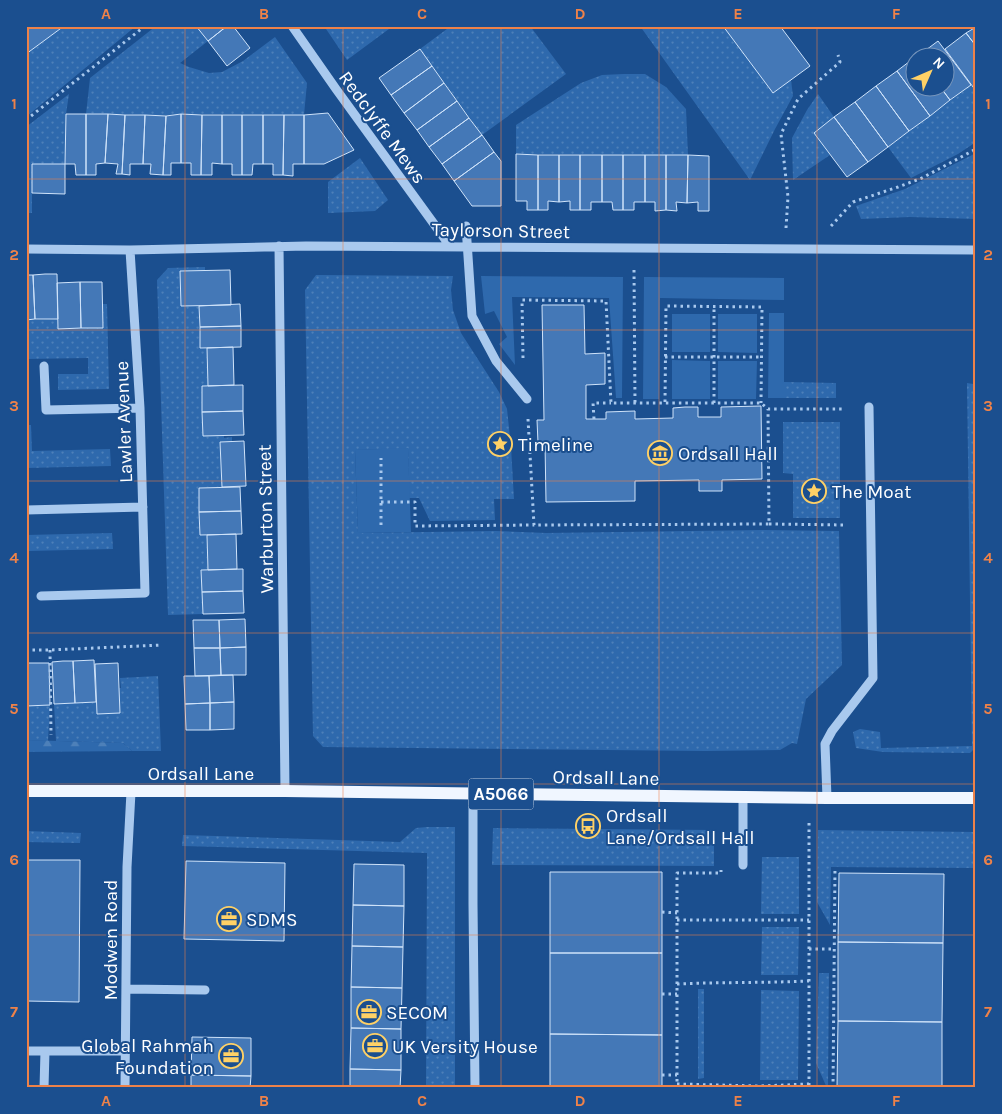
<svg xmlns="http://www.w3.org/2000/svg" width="1002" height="1114" viewBox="0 0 1002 1114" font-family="Karla,sans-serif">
<defs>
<pattern id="grass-dots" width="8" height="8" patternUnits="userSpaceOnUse" patternTransform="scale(1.25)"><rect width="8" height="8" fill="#2e69ad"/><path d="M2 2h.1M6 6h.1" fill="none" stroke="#4d80b9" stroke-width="1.8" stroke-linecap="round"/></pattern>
<pattern id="forest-firs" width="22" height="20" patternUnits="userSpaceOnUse" patternTransform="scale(1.25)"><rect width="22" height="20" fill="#2e69ad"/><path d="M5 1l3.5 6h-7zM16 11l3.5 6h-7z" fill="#4d80b9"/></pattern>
</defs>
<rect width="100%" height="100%" fill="#1b4f8f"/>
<path fill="url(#grass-dots)" d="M64,26H136L26,117V54Z
M156,26H196L208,41L180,63L189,67L209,73L222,72L243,61L275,37L307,83L304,115L181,114C150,117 118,113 86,114L90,78Z
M324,26H393L347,60Z
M451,26H530L566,74L482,135L420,49Z
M640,26H723L773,93L791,80L793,96L775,129L750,180Z
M624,74H645L666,87L686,109L688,155L516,154V125L581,83L602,75Z
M971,85L976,91V142L958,154L911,178L888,147Z
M69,94L66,114L65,164H32V213H26V127Z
M818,94L834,117L814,133L830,155L793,180L792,138L807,110Z
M976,153V219L910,217L861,219L856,206L905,189Z
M360,158L388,200L375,211L328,213V182Z
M205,267V270L180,271L182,306H199L200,348H207L208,386H202L203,435H224V438L232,437V441L220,442L222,487L199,488L200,535H207L208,570L202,571L203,614L168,615L157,280L168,268Z
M316,275L453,276L451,290L453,310L461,333L499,392L507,409L511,447L514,499H494L495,520L430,521L419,498H409L408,449L355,450L358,533L495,531L546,533L763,530L839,531L842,665L806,699L797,744L792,743L780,750L705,751L323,747L313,736L305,290Z
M103,304H107L109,389L58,390V374H88V358L26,359V320L58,319L81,328H103Z
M784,382L836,383V398H784Z
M967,383L973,384L976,488V747L970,753L883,752L856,748L853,732L860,729L880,732L881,748L972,746Z
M783,422H840V518H793V474L783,473Z
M26,425H31L32,451L110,449L111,466L26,468Z
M112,533L113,549L28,551V564H26V535Z
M158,676L161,751H132L123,743L56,741L54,704L96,702L97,714L119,688H121L120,678Z
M50,705L48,741L26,740V706Z
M427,827H455V1088H426L427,853L182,846L183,835L400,842L416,828Z
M493,828L714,830V866L492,865Z
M818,830L976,832V868L831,867L830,925L817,902Z
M26,831L81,833L80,843L26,842Z
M762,857H799V914H761Z
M762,927H799L798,975H761Z
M819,973H829L828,1088H827L816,1063Z
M698,989H704V1078L698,1079Z
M761,990L799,991L798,1080H760Z"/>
<path fill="url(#forest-firs)" d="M26,740L123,743L132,751L26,752Z"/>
<path fill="#2e69ad" d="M481,276L623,277L622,398H616L609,298L512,297L515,365L499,344L507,337L494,311L485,314Z
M644,277L784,278V300L660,298L659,399H643Z
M769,313H784V398H768Z
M672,314H710V352H672Z
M718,314H757V353L718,352Z
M672,360L710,361V399H672Z
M718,361H757L756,399H718Z
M408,448L411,532L358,533L355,450Z"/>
<path fill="#4478b7" stroke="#cfe3fa" d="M26,26H64L26,54Z
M196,26H227L208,41Z
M227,26H233L250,48L227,66L208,41Z
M723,26H780L810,66L773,93Z
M976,27V46L966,33Z
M966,33L976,46V91L945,49Z
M938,41L971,85L950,100L941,88H944V58H919L918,56Z
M420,49L432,66L391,95L379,78Z
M914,58V88H941L950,100L930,116L897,71Z
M432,66L444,83L404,113L391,95Z
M897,71L930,116L909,131L876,86Z
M444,83L457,101L417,130L404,113Z
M876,86L909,131L888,147L855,102Z
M457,101L469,118L429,147L417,130Z
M855,102L888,147L868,162L834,117Z
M328,113L354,150L324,164H304V115Z
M66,114H86V175H76L75,164H65Z
M86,114H108L105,163L96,164V175H86Z
M108,114L125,115L122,174H116L118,164L105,163Z
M181,114L202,115L201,175H191V163H181Z
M181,114V163H171V175H163L166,116Z
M125,115H145L143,164H130V175L122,174Z
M145,115L166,116L163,175L150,174L151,164H143Z
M202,115H222V164L212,163V175H201Z
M222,115H242V175H232V164H222Z
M242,115H263V164H253L252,175H242Z
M263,115H284L283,175H273V164H263Z
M284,115H304V164H293V176L283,175Z
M834,117L868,162L847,177L814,133Z
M469,118L482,135L442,164L429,147Z
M482,135L494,152L454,181L442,164Z
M494,152L501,161V206H472L454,181Z
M516,154L538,155V210H527V201H516Z
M538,155H559V202L548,201V210H538Z
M559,155H580V210H570V201L559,202Z
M580,155H602V202H591V210H580Z
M602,155H623V210H613L612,202H602Z
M623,155H645V202H634V210H623Z
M645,155H666V210L655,211V202H645Z
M666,155H688L687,203L676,202L677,211L666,210Z
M688,155L709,156V211H698V202L687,203Z
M32,164H65V194L32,193Z
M230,270L231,305L181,306L180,271Z
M45,274H57L58,319H35L33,275Z
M26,275H33L35,319L26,320Z
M80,282H102L103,328H81Z
M80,282L81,328L58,329L57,283Z
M240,304L241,326L200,327L199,306Z
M542,305H584L585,354L605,353V384L586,385V419H606V412L635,411V419L673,418V408L685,407H698V417H721V407L761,406L762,479L722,480V491H699V480L635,481V501L546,502L545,443H538L537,420H544Z
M241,326V347L200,348V327Z
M233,347L234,385L208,386L207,348Z
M243,385V411L202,412V386Z
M243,411L244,435L203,436L202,412Z
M244,441L246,486L222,487L220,442Z
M240,487L241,511L199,512V488Z
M241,511L242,534L200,535L199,512Z
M236,534L237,569L208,570L207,535Z
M243,569V591L202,592L201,570Z
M243,591L244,613L203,614L202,592Z
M245,619L246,647L220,648L219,620Z
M193,620H219L220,648H194Z
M246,647V675H221L220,648Z
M194,648H220L221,675L195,676Z
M94,660L96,702L75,703L73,661Z
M63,661H73L75,703L54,704L52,662Z
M26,663H49L50,705L26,706Z
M118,663L120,713L97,714L95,664Z
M233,675L234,702L210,703L209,676Z
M184,676H209L210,703L185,704Z
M234,702V729L210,730V703Z
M210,703V730H186L185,704Z
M26,860H80L79,1002L26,1001Z
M186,861L285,863L284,941L184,939Z
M354,864L404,865V906L353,905Z
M550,872H662V953H550Z
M839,873L944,874L943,943L838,942Z
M353,905L404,906L403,947L352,946Z
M838,942L943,943L942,1022L838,1021Z
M352,946L403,947L402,988L351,987Z
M550,953H662V1035L550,1034Z
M351,987L402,988L401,1029L351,1028Z
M838,1021L942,1022V1088H837Z
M351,1028L401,1029V1070L350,1069Z
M550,1034L662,1035V1088H550Z
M192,1037L251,1038V1076L191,1075Z
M350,1069L401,1070L400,1088H350Z
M191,1075L251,1076L250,1088H191Z"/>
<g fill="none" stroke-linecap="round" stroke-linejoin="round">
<path stroke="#a9c9ee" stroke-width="3" stroke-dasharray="2.5 4" stroke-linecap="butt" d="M26,120L145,26
M831,226L853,202L898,187L922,178L976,149
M786,228L788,197L781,134L798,99L840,62L838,55
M634,270L635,403
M665,357H762
M523,358L522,300L606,301L611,403H761L768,409H843
M665,402L666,306L762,307L761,403
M714,403V306
M528,419L534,525L769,524L768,409
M594,419L593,403H611
M381,502H415V526L534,525
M769,524L846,525
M381,525V458
M26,650H50L162,645
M50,650L51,735
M809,823V1088
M662,912L677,913
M677,920H809
M809,949H834
M677,984C721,982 765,983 809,981
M662,994H677
M662,1075H677
M677,1084L760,1086L809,1084
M677,1088V873H721V870
M833,1088L835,867"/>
<path stroke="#a9c9ee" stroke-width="9" d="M292,26L336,89L450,246
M466,226L472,316L496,361L527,399
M279,246L285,791
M26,249L130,250L306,246L976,250
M44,366L46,410L140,408
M26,510L143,507
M41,596L145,593L140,408L130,250
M473,794V904L475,1088
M743,797V865
M827,798L825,744L832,731L873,678L869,407
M126,989L205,990
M26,1051H126
M44,1088L45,1051
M125,1088L127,867L131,792"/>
<path stroke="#f0f6ff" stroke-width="12" d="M26,791H285L827,798H976"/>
</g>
<path fill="none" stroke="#ee8249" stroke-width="1" stroke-opacity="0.55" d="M185,26V1088M343,26V1088M501,26V1088M659,26V1088M817,26V1088M26,179H976M26,330H976M26,481H976M26,633H976M26,784H976M26,935H976"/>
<defs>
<symbol id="sight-ring" viewBox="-11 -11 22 22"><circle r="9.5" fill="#1b4f8f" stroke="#ffd166" stroke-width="1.5"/><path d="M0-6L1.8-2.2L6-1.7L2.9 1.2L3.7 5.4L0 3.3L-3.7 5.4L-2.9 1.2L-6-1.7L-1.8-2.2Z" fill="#ffd166"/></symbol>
<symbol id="museum-ring" viewBox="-11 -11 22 22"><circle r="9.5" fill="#1b4f8f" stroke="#ffd166" stroke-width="1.5"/><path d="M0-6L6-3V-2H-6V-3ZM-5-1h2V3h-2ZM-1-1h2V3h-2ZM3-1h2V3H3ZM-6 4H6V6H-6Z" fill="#ffd166"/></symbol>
<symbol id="bus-ring" viewBox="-11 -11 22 22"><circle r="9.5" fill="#1b4f8f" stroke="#ffd166" stroke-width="1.5"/><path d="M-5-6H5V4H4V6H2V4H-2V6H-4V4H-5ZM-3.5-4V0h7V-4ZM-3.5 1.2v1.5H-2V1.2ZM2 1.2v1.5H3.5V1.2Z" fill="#ffd166"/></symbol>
<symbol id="office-ring" viewBox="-11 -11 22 22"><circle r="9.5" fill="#1b4f8f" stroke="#ffd166" stroke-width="1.5"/><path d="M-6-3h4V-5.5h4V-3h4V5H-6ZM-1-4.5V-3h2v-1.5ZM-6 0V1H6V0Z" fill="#ffd166"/></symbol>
</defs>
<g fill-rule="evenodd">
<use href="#sight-ring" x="486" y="430" width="28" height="28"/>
<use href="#museum-ring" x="646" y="439" width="28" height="28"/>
<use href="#sight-ring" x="800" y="477" width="28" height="28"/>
<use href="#bus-ring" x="574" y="812" width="28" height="28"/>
<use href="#office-ring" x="215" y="905" width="28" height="28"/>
<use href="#office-ring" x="355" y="998" width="28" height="28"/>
<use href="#office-ring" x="361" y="1032" width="28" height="28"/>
<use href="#office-ring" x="217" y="1042" width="28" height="28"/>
</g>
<g text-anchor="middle" stroke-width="4" stroke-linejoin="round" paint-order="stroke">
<rect fill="#1b4f8f" stroke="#bbcadd" stroke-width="1" x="468.5" y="778.5" width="65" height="31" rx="4"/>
<g font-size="18" font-weight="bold" fill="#fff">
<text x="501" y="800">A5066</text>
</g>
<g font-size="19" fill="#fff" stroke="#1b4f8f">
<text transform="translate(383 127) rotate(54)" y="7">Redclyffe Mews</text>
<text transform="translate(501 230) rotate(1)" y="7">Taylorson Street</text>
<text transform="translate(123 422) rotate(-92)" y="7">Lawler Avenue</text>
<text transform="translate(265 519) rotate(-91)" y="7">Warburton Street</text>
<text x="201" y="780">Ordsall Lane</text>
<text transform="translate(606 777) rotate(1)" y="7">Ordsall Lane</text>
<text transform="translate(110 940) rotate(-90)" y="7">Modwen Road</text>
</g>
<g font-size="19" fill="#fff" stroke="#1b4f8f" text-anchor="start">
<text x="518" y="451">Timeline</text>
<text x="678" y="460">Ordsall Hall</text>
<text x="832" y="498">The Moat</text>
<text x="606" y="822">Ordsall<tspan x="606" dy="22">Lane/Ordsall Hall</tspan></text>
<text x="246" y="926">SDMS</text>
<text x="386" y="1019">SECOM</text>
<text x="214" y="1052" text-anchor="end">Global Rahmah<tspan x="214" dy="22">Foundation</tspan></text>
<text x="392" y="1053">UK Versity House</text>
</g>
</g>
<rect width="1002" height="1114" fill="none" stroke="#1b4f8f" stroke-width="55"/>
<g transform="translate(930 72) rotate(45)"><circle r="24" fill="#1b4f8f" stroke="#7695bc"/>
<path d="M0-4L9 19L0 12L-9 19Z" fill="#ffd166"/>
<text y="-8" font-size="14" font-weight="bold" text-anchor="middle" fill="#ffffff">N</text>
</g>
<rect x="28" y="28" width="946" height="1058" fill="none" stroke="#ee8249" stroke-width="2"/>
<g font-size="16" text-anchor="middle" font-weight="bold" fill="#ee8249">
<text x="106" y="19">A</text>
<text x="264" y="19">B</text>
<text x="422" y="19">C</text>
<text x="580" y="19">D</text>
<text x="738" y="19">E</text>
<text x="896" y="19">F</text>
<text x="14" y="109">1</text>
<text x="988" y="109">1</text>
<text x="14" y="260">2</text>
<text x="988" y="260">2</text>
<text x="14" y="411">3</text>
<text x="988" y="411">3</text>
<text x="14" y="563">4</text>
<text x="988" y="563">4</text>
<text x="14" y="714">5</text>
<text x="988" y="714">5</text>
<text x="14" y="865">6</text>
<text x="988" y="865">6</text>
<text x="14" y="1017">7</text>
<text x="988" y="1017">7</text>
<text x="106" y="1106">A</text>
<text x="264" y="1106">B</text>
<text x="422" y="1106">C</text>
<text x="580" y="1106">D</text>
<text x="738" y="1106">E</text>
<text x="896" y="1106">F</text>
</g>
</svg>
